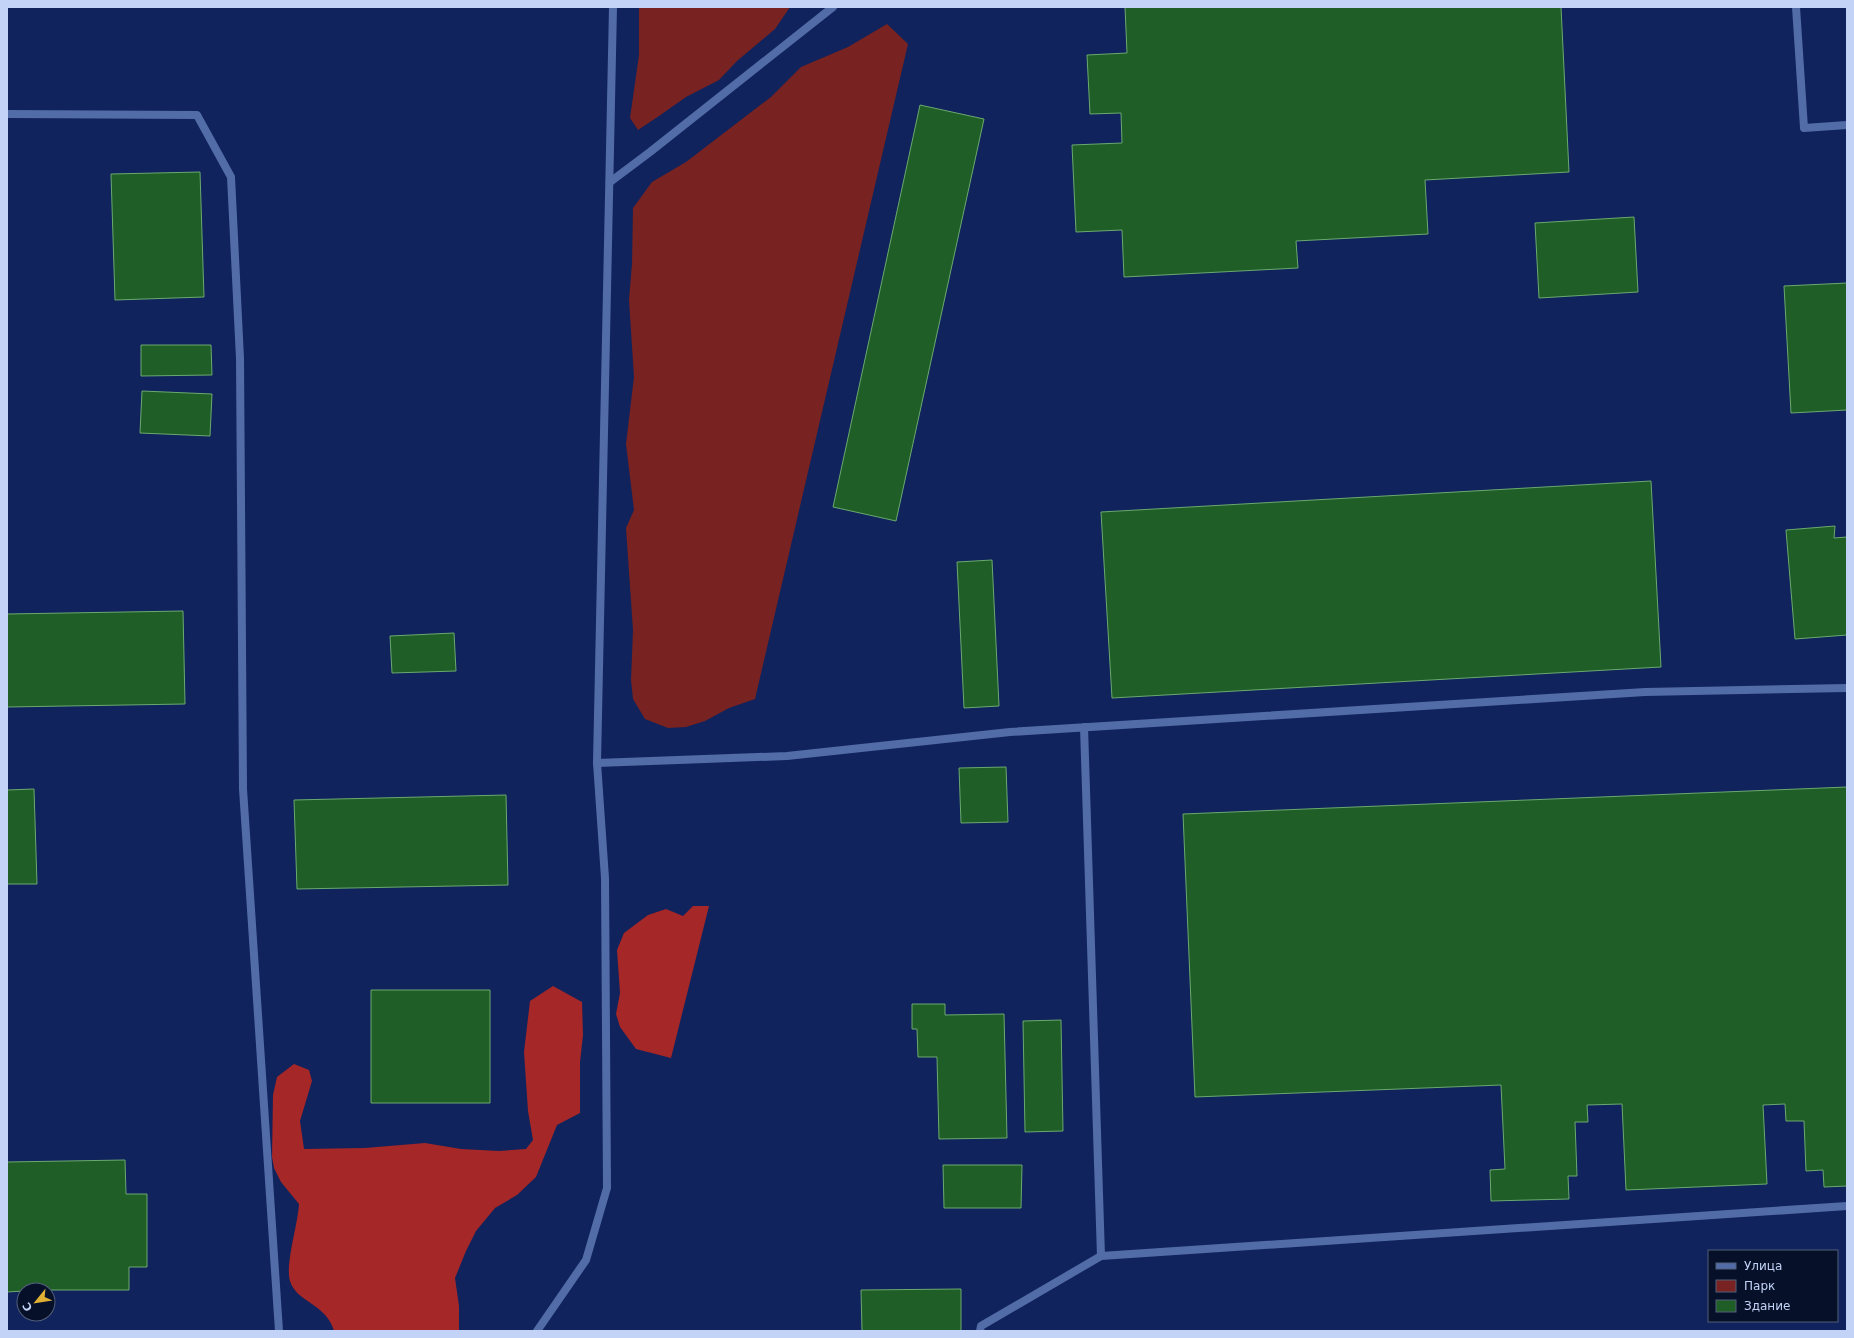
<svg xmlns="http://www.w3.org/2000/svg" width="1854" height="1338" viewBox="0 0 1854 1338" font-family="'DejaVu Sans',sans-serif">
<rect width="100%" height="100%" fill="#10235c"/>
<path fill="#782321" d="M639,7H790L775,29L737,61L719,80L686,97L659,116L638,130L630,118L639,55Z
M887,24L908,44L755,699L729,708L705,721L686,727L668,728L645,719L633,699L631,680L633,630L626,528L634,510L626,444L634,377L629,300L632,264L633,208L652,182L686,162L771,97L801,67L848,47Z"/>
<path fill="#a52727" d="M693,906H709L671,1058L636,1049L620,1027L616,1014L620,993L617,950L624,933L648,915L666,909L683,916Z
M553,986L582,1002L583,1035L580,1062V1113L557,1125L536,1177L517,1195L495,1208L476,1231L466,1251L455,1278L459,1306V1331H334C327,1304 296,1302 290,1281C285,1265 298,1224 299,1204L281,1182L274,1168L272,1157L273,1095L277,1077L294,1064L309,1070L312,1081L300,1121L304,1149L365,1148L425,1143L461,1149L499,1151L526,1149L533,1140L528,1111L524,1052L530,1001Z"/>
<path fill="#205e28" stroke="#6ba96f" d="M1125,7H1561L1569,172L1425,180L1428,234L1296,241L1298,268L1124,277L1122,230L1076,232L1072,145L1122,143L1121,113L1090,114L1087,55L1127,53Z
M920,105L984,119L896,521L833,507Z
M200,172L204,297L115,300L111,174Z
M1634,217L1638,292L1539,298L1535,223Z
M1847,283V410L1791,413L1784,286Z
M141,345H211L212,375L141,376Z
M142,391L212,394L210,436L140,433Z
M1651,481L1661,667L1112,698L1101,512Z
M1835,526L1834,538L1847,537V635L1795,639L1786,530Z
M992,560L999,706L964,708L957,562Z
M183,611L185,704L7,707V614Z
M454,633L456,671L392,673L390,636Z
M1006,767L1008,822L961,823L959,768Z
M1847,787V1186L1824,1187L1823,1170L1806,1171L1804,1121H1786L1785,1104L1763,1105L1767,1184L1626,1190L1622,1104L1587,1105L1588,1122H1575L1577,1176H1568L1569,1199L1491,1201L1490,1170L1505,1169L1501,1085L1195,1097L1183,814Z
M34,789L37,884H7V790Z
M506,795L508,885L297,889L294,800Z
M371,990H490V1103H371Z
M912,1004H945V1015L1004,1014L1007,1138L939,1139L937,1057H918L917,1029H912Z
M1061,1020L1063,1131L1025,1132L1023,1021Z
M125,1160L126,1194H147V1267H129V1290H24V1291L7,1292V1162Z
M943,1165H1022L1021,1208H944Z
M961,1289V1331H862L861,1290Z"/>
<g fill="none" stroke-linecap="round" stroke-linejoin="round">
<path stroke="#526ca8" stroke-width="8" d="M1796,7L1804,128L1847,125
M7,114L197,115L231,177L240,358L243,789L279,1331
M610,182L650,152L833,7
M597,763L787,756L1010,732L1645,692L1847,688
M1101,1256L1847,1206
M980,1331L981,1326L1101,1256L1084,727"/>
<path stroke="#526ca8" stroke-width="8" d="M537,1331L586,1260L607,1188L605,878L597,763L613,7"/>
</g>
<rect width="1854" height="1338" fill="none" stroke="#c3d3f7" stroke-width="16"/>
<rect x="1708" y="1250" width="130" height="72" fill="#071029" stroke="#525e7b"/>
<rect x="1716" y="1263" width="20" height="6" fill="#526ca8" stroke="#525e7b"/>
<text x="1744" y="1270" font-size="12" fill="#c3d3f7">Улица</text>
<rect x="1716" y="1280" width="20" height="12" fill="#782321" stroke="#525e7b"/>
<text x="1744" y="1290" font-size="12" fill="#c3d3f7">Парк</text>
<rect x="1716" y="1300" width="20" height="12" fill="#205e28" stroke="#525e7b"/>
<text x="1744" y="1310" font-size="12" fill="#c3d3f7">Здание</text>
<g transform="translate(36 1302) rotate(240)"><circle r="19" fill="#071029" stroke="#525e7b"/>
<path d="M0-3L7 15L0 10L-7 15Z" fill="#e0b034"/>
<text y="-6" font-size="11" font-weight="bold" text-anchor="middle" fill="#c3d3f7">С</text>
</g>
</svg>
